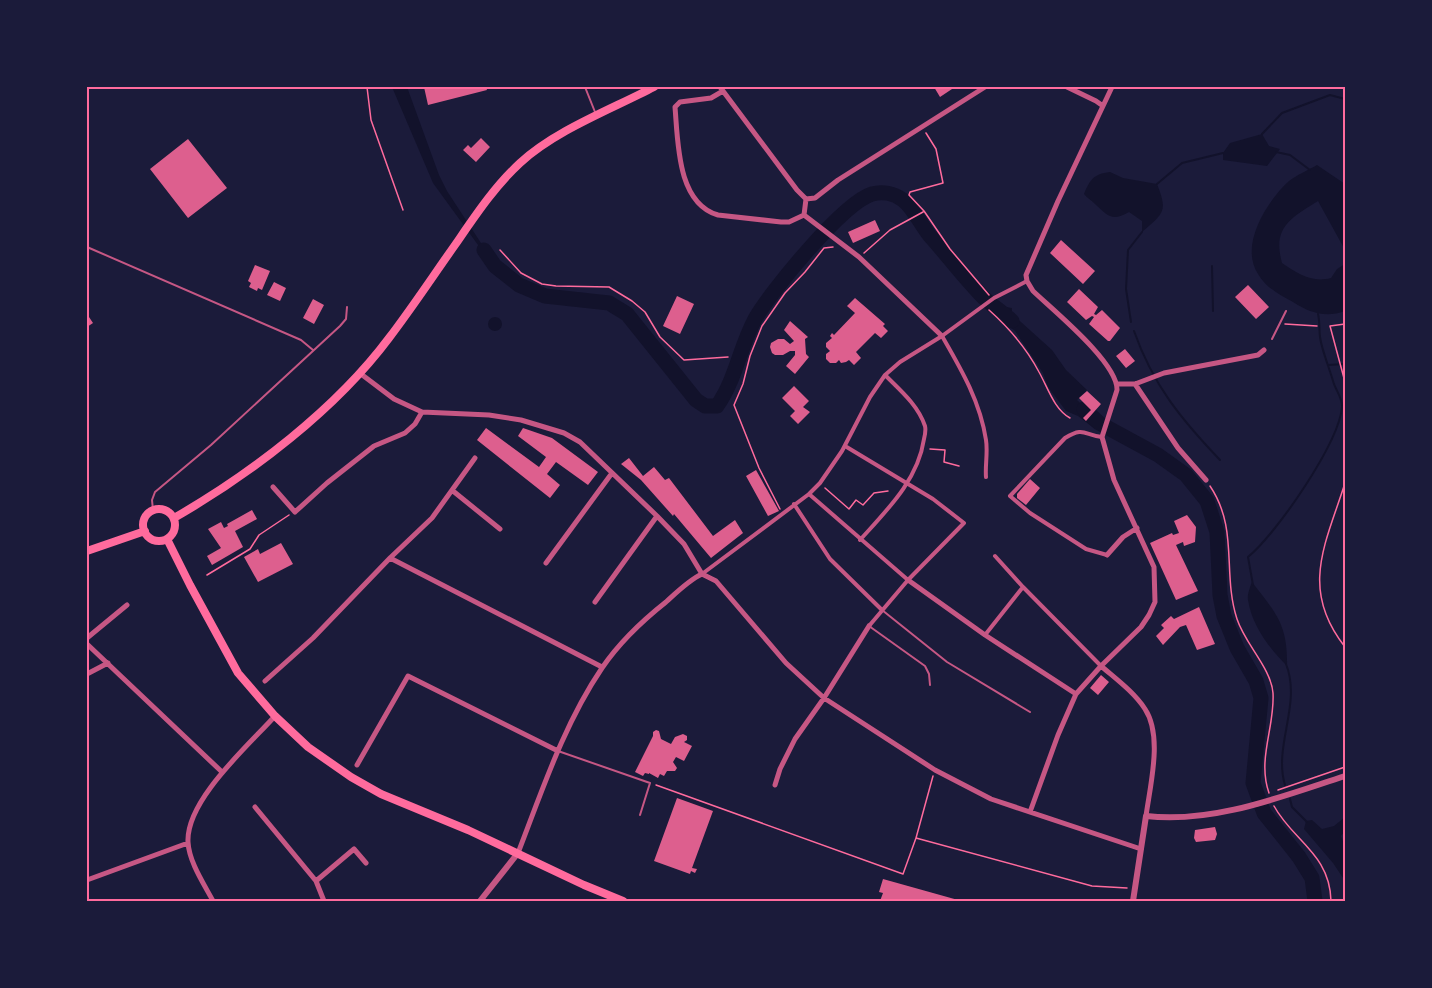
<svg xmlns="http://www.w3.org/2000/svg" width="1432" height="988" viewBox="0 0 1432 988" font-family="Helvetica,sans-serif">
<rect width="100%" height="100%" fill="#1b1b3a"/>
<path fill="#12122b" d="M392,87H407L439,175L447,191L496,266L494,267L433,183Z
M1262,134L1269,146L1280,149L1267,166L1223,160V153L1230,143Z
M1317,165L1345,184V250L1318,201C1291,218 1272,227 1282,263C1298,274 1312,283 1331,278L1337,269L1345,264V311C1326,318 1310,313 1293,302C1280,295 1266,288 1258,274C1239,245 1267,201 1289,181C1297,175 1308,170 1317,165Z
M1110,172L1123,178L1157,184C1168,212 1164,213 1142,232V221L1129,212C1112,222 1108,216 1095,204C1091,200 1087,198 1084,194C1090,180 1093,174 1110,172Z
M999,306L1012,308V314L1052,350L1066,370L1087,390L1077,400L1099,420L1097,429H1095L1078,416L1066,411L1048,387L1043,373L1015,331L992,312Z
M488 324a7 7 0 1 1 14 0a7 7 0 1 1-14 0Z
M1252,582C1276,613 1288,625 1287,666C1270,649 1252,626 1248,600C1247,595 1250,587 1252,582Z
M1345,817V831L1341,836L1345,847V881L1333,863L1304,829L1306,821L1312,820L1322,829L1334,826Z"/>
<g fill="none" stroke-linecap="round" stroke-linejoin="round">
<path stroke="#12122b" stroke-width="2" d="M1262,134L1282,113L1330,95L1345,99
M1276,152L1290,155L1310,170
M1157,184L1182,163L1223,153
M1212,266L1213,311
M1131,322L1126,289L1128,250L1142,232
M1134,331C1153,385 1181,419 1220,460
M1328,365L1345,364
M1253,585L1248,557C1277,533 1339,443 1342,407C1343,399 1335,389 1333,381C1329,367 1322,351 1320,337C1319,329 1320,322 1318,314
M1285,785C1273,746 1302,704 1286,664
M1290,799L1292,807L1307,822"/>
<path stroke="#12122b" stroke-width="15" d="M484,250L495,266L519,285L545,296L609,303L627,314L696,400L705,406H717C736,379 739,349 755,319C771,291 843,203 872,194C882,191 894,193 903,200C914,209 921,225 930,236C948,256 965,279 984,298C993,306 1003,313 1012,321
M1084,409L1099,423L1158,455L1186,475L1207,501L1217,532L1220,595L1224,616L1237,648L1256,681L1261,698L1253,783L1264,813L1299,857L1312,878L1315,901"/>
</g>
<path fill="#dd5f8e" d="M424,87H486L487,90L428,105Z
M934,87H955L940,97Z
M481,138L490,147L476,162L463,150L468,145L471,148Z
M188,139L227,188L188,218L150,169Z
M875,220L880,231L853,243L848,232Z
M1061,240L1095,271L1083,284L1050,253Z
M255,265L270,271L262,290L258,288L257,291L249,287L251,283L248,281Z
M274,282L286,288L280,301L267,295Z
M1248,285L1269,307L1256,319L1235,297Z
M1079,289L1098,307L1094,314L1096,315L1102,310L1120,328L1110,341H1108L1089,324L1094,317L1092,316L1086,320L1067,302Z
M677,296L694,304L680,334L663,326Z
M855,298L885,324L883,326L888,331L881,338L875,333L856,352L861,358L854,365L849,360L846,362L841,363L839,360L836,363H830L826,359V354L830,351L826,347V343L832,338L830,336L832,333L834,335L855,313L847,306Z
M313,299L324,305L314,324L303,318Z
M87,314L93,323L87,327Z
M790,321L808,337L805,339L806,354L809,357L795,374L786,366L795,355V351H790L783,355H775L772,353L770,347L771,343L778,339H784L790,344L794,341L784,330Z
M1125,349L1135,361L1126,368L1116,356Z
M794,386L809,401L803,407L810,412L798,424L790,416L795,411L782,398Z
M1087,391L1101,404L1086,421L1083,418L1091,410L1079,398Z
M486,428L539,467L546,457L518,436L523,428L552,438L598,472L588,485L556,462L547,474L560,485L550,498L477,440Z
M629,458L643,476L654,467L665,480L669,478L713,536L735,520L743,533L711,558L674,514L673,516L641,480L621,464Z
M756,470L779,511L768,516L746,476Z
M1030,479L1040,488L1026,505L1017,498V494Z
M252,510L257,519L235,531L243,547L212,565L207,556L221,548L208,529L221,522L224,528L228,526L227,524Z
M1187,515L1196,527L1195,542L1184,546L1183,542L1176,545L1198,591L1176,600L1150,543L1172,533L1173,535L1179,533L1174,521Z
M281,543L293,564L258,582L244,557L258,549L260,554Z
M1199,607L1215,644L1197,650L1186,625L1180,627L1163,645L1156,636L1164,628L1161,625L1171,616L1174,619Z
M1101,675L1109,682L1098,695L1090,688Z
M656,730L659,731L661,739L671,744L675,737L683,734L687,736V740L684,742L692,746L684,761L676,757L673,762L677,768L675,771H667L664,776L660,774L658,778L649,773V774L645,773L643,776L635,772L653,736V732Z
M677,798L713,811L692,868L697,869L695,873L691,871L690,874L654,861Z
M1215,827L1217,834L1215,840L1196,842L1194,838L1195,830Z
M883,879L958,900V901H880L883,893L879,892Z"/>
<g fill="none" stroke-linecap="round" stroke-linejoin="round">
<path stroke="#ff6b9d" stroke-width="1.5" d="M367,87L371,120L403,210
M926,133L936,149L943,183L910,192L909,195L924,211L950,249L989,295
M500,250L521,273L542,284L556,286L609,287L632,301L645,312L660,337L684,360L728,357
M864,253L890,230L923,212
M989,310C1008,327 1027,349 1039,372C1048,388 1054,409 1070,418
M1285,324L1317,326
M1345,324L1330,326L1345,382
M930,449L945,450L944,462L959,466
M1345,483C1326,543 1299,589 1345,647
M1210,486C1239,529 1222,573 1237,619C1245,644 1271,668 1273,693C1275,727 1257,759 1269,793
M825,488L849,509L856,500L863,505L874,493L888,491
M780,509L759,468L734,405L743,384L750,356L762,326L785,293L805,272L824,248L833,247
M207,575L250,549L259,535L289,515
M656,785L903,874L916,838L933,776
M1278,790L1345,767
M1274,806C1293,841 1330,854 1331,901
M916,838L1092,886L1127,888"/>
<path stroke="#c65784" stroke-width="2" d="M585,87L595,112
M87,247L301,340L313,350
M1272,339L1286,311
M153,510L152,500L155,492L211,445L340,326L346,319L347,307
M882,610L947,662L1030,712
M869,626L925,666L929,674L930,685
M558,751L650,783L640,815"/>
<path stroke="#c65784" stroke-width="4" d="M942,336C961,369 980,401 986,440C988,452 985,465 986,477
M1102,437C1084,435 1084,426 1065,438L1010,496L1030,513L1086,549L1107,555
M845,446L933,499L964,523L908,580L869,626
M809,494L908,580
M794,504L830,559L882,610
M860,540C887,510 918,480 924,439C925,435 926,430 925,426C918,405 900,390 885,375
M995,556L1023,587L1101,666
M702,574L809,494L820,483L842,451L870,397L885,375L900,362L942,336L994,298L1027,281
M985,635L1023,587"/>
<path stroke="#c65784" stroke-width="5" d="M720,87L797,190L806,199
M1067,87L1096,101L1103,106
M723,91L711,98L680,102L675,107C678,142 677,203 718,215L781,222H789L804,215
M806,199L815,198L838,180L985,87
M804,215L859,257L942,336
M804,215L806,199
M361,374L394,399L422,412L489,415L521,420L564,433L580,442L657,516L684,544L702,574
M1117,384H1135L1164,373L1258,355L1264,350
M1135,384L1178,448L1206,480
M273,487L295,512L327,483L374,446L405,433L415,424L422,412
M453,491L500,529
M1107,555L1123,537L1137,528
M390,558L602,667
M546,563L612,473
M702,574L716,581L786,663L824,698L935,770L991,799L1141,849
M908,580L985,635L1076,694
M595,602L657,516
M87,638L127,605
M87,644L222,772
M1101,666C1116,679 1134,692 1145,709C1163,736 1150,786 1146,816
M87,674L108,663
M265,681L313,638L390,558L432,518L475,458
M357,765L408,676L558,751
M775,785L780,769L795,739L824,698L869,626
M255,807L316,881L324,901
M1030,812L1058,735L1076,694L1101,666L1141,627L1149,615L1155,602L1154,567L1114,480L1102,437L1117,390C1118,363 1054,311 1033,291L1027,281L1026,275L1058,201L1112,87
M518,853C542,791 564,724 602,668C619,643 642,621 666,602C677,592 689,580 702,574
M87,880L188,843
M316,881L354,849L366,863
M213,901C204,884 189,862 188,842C186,800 249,745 275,716"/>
<path stroke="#c65784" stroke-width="6" d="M480,901L518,853
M1133,901L1146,816C1213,824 1283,796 1345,776"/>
<path stroke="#ff6b9d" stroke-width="8" d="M143 525a16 16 0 1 1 32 0a16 16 0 1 1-32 0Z
M174,518C251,474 336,409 389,338C412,308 433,276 455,245C475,216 494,187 520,163C556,130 610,110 654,87
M167,539L190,585L238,673L275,716L308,747L351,777L381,794L468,830L584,885L623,901
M87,551L145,531"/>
</g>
<rect width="1432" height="988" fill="none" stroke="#1b1b3a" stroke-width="177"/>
<rect x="88" y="88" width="1256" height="812" fill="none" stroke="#ff6b9d" stroke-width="2"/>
</svg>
